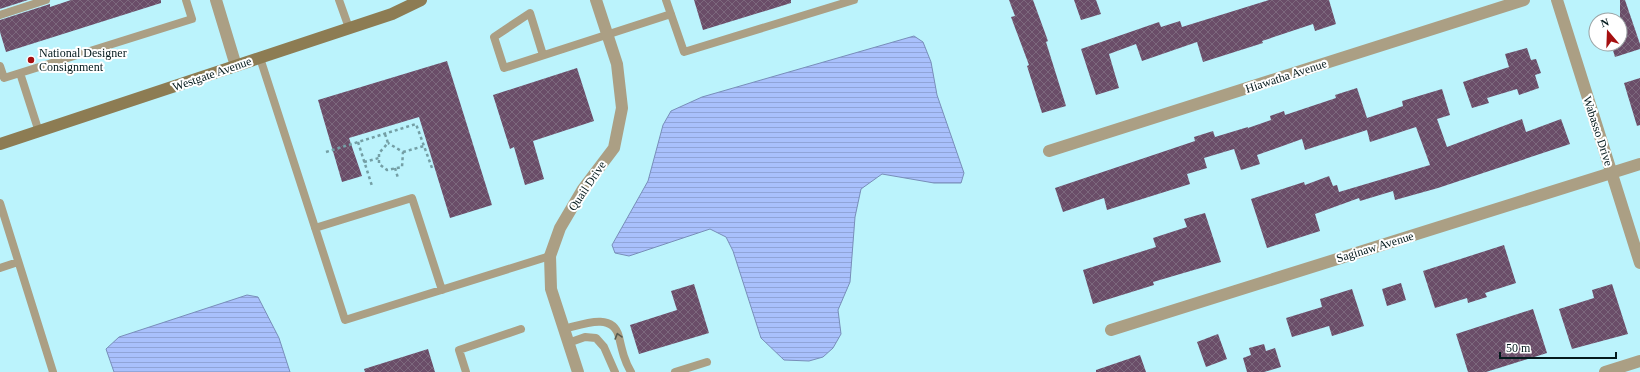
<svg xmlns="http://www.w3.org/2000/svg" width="1640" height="372" viewBox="0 0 1640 372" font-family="'Times New Roman',serif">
<defs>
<pattern id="water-rules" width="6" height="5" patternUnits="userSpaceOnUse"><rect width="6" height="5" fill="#a9c0fc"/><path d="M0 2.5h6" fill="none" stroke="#90a4d8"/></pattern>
<pattern id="building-cross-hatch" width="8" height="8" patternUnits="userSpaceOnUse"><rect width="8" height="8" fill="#6a4d68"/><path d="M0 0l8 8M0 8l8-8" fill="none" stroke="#7c687d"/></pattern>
</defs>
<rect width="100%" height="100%" fill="#bbf3fc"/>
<path fill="url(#water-rules)" stroke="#788eb9" d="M914,36L923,42L931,62L937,95L964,173L961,183H934L882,174L861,189L855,217L850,282L838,310L841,334L833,348L823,357L809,361L784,360L761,338L733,251L726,237L710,229L629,256L615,253L612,245L648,181L663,125L671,111L702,97Z
M247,295L258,297L279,338L290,372H114L106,349L119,337Z"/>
<path fill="url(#building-cross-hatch)" d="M0,0H28L0,9Z
M71,0H161V3L6,52L0,32V20L50,4V7Z
M694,0H791V3L703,30Z
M1009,0H1033L1048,41L1046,42L1066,106L1042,113L1027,66L1029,65L1011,17L1015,16Z
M1074,0H1096L1101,14L1081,20Z
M1269,0H1329L1336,24L1315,31L1313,24L1262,41L1263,43L1203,62L1197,42L1142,61L1136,44L1109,54L1119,88L1096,95L1081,49L1159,22L1161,27L1180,21L1182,27Z
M1620,0H1625L1640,44V49L1615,57L1611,44H1620Z
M1527,48L1531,60L1536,59L1541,73L1535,75L1539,88L1519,95L1517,89L1487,98L1489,103L1472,108L1463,82L1509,67L1505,54Z
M447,61L492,205L450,218L419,117L349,138L362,176L342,182L318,100Z
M577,68L594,121L533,141L544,179L525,185L514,147L510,149L493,95Z
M1640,78V125L1637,126L1624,83Z
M1357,88L1367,118L1403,106L1402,101L1442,89L1450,115L1437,119L1447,147L1522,119L1526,132L1561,119L1570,144L1438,188L1395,200L1393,191L1360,201L1359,198L1315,214L1320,231L1267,248L1251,199L1304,182L1305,185L1329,176L1333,186L1337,185L1339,192L1430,165L1416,127L1370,142L1367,130L1305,150L1302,139L1257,155L1260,164L1241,170L1234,149L1204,158L1207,168L1187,174L1190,184L1107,210L1104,198L1063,212L1055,188L1195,141L1194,137L1213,131L1215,137L1248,127V128L1271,120L1270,116L1284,111L1285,115L1336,98L1335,95Z
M1205,213L1221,262L1153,282L1154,285L1093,304L1083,270L1156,247L1153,238L1187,227L1184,219Z
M1504,245L1516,283L1485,293L1487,297L1468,303L1467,298L1435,308L1423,271Z
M1401,283L1406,300L1387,306L1382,289Z
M694,284L709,333L639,354L630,325L677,310L671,291Z
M1612,284L1628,334L1572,349L1559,309L1594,298L1592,290Z
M1352,289L1364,326L1332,336L1329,326L1292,337L1286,318L1322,307L1320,299Z
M1533,309L1547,353L1486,372H1468L1456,334Z
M1218,334L1227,359L1206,367L1197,342Z
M1264,344L1266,351L1275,348L1281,367L1264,372H1247L1243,358L1251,355L1249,348Z
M428,349L435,372H365L364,369Z
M1140,355L1146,372H1096V370Z"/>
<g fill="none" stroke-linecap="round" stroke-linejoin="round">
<path stroke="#749fa5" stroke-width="2.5" stroke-dasharray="3 3" stroke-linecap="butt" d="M385,134L388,143L379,153V164L387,170L402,167L403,152L388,143
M358,142L372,186
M326,152L416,124L432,168
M403,152L424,146
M364,162L379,158
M395,168L398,178"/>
<path stroke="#ab9f84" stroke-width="8" d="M339,0L349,28
M666,0L684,52L854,0
M0,15L46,0
M543,55L530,13L494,37L504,68L671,14
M260,58L345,320L550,256
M0,66L4,78L192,19L186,0
M20,73L39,132
M0,203L53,372
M315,228L412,198L442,290
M0,268L18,262
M564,329C581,325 613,311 619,337C622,350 624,360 631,372
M568,343L585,337L596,338L604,347L615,372
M466,372L459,350L521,329
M675,372L707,362"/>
<path stroke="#ab9f84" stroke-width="12" d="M216,0L236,66
M1557,0L1640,263
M1049,151L1524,0
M1111,330L1640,164
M578,372L551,289L550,256L560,228L583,189L614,148L622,108L617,64L596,0
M1605,372L1640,361"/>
<path stroke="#8d7c53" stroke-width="12" d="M0,144L392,14L421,0"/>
</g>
<defs><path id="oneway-chevron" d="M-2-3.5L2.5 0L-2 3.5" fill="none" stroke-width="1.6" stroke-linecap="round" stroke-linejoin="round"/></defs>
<use stroke="#585c50" href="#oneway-chevron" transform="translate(618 336) rotate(-106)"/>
<circle fill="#a50f10" stroke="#fff" stroke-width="1.5" cx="31" cy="60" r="4"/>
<g text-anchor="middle" stroke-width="4" stroke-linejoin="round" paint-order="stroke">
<g font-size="12" fill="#041a1d" stroke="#fff" text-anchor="start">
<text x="39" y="57">National Designer<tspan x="39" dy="14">Consignment</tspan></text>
</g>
<g font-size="12" fill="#041a1d" stroke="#fff">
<text transform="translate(212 74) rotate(-19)" y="4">Westgate Avenue</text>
<text transform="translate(1286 76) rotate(-18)" y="4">Hiawatha Avenue</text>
<text transform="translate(1598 131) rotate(72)" y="4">Wabasso Drive</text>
<text transform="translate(587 186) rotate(-56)" y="4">Quail Drive</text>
<text transform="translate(1375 247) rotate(-17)" y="4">Saginaw Avenue</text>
</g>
</g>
<g transform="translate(1608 32) rotate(341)"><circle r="19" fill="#ffffff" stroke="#9ba3a5"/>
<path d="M0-3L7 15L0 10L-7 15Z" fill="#a50f10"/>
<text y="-6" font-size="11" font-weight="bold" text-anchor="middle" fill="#041a1d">N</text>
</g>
<path d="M1500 352v6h116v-6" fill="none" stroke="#041a1d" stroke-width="2"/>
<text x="1506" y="352" font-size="12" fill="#041a1d" stroke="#ffffff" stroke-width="3" paint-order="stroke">50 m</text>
</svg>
